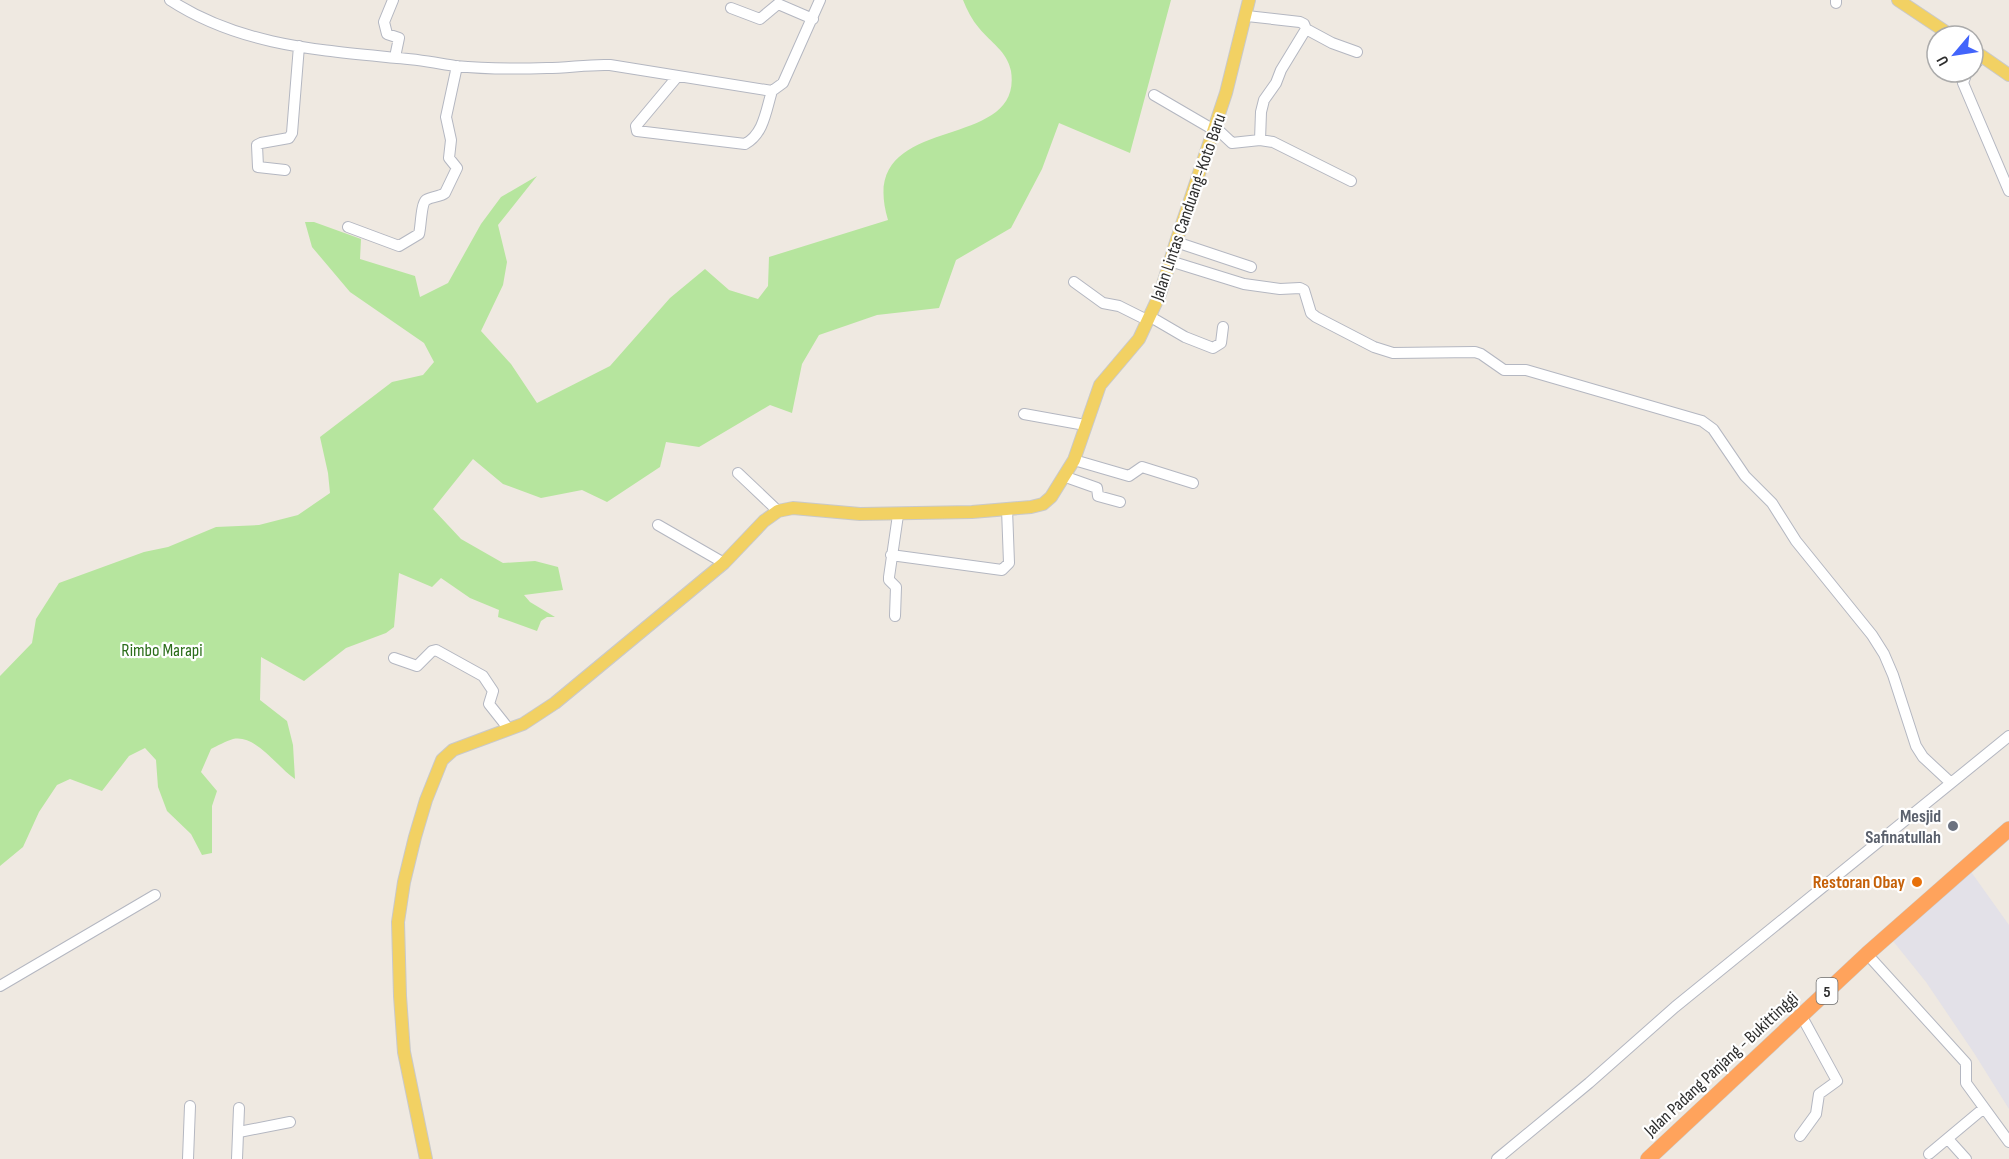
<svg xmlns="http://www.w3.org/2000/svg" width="2009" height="1159" viewBox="0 0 2009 1159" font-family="'Sofia Sans Condensed',sans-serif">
<rect width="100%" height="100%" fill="#efe9e1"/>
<path fill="#e3e1e8" d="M1969,869L2009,925V1109L1974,1053L1926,982L1893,941Z"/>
<path fill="#b6e59e" d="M963,0H1171L1130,153L1059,123L1042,169L1011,228L956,260L939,308L877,315L819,335L802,364L792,413L770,405L699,447L666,442L660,467L607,502L582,490L541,498L503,484L473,459L433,509L461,539L503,563L535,561L558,567L563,590L524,595L530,602L555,617H547L541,621L537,631L498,617L499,610L470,598L441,578L432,587L399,573L394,627L386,633L346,648L304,681L261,657L260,700L287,721L293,745L295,779C277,767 256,734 233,739C226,741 217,746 211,749L201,772L217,791L212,806V853L202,855L191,834L167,811L158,787L156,760L145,748L129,756L102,791L70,779L57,785L39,812L23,847L0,866V676L32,643L36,619L59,583L144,552L168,547L216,527L259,525L298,515L330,493L328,473L320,437L392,382L423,375L434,362L424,343L350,292L312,247L305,222H314L361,239L360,259L415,276L420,297L448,283L481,224L501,197L537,176L498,225L507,262L503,285L481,331L511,364L537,403L610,366L670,298L705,269L729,290L758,299L768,286L769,257L888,220C854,108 1024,156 1011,71C1007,51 991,43 979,28C972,20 967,10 963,0Z"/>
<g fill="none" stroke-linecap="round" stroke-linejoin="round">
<defs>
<path id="minor" d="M170,0C239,45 317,50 397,58C417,59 436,63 455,66C485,69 517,69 547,68C568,68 589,64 610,65L772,91L783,83L820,0
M393,0L384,22L387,34L399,38L395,57
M1836,3V0
M731,8L760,19L778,4L813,19
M1247,16L1300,22L1304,24L1306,29L1332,43L1357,52
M1973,66L1982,57
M1967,72L1963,83L2009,191
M677,77L636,126L637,131L745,144C764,134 766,110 772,91
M1154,95L1214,130
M1216,128L1232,143L1260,140L1273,142L1351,181
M1260,140L1261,112L1264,100L1276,83L1281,70L1306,29
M285,170L258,167L257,145L261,143L289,138L292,133L299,46
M348,227L399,246L419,234C421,227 421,204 426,200C432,196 440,197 445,193L457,168L449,158L451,140L446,117L457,66
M1176,242L1251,267
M1170,261L1244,284L1280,289L1300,288L1304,290L1311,313L1316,317L1374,347L1393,353L1475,352L1481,354L1504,370H1526L1702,421L1713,429L1745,476L1772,503L1796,541L1872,635L1884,654L1893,675L1916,746L1923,757L1951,783
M1074,282L1103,303L1119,306L1147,320
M1149,316L1185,337L1213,348L1221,343L1223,327
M1024,414L1085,425
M1074,460L1129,476L1142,467L1193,483
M738,473L778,511
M1066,477L1097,488L1098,496L1120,502
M658,525L724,563
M891,555L1002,570L1009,563L1007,509
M895,616L896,587L889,580V577L898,515
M394,658L417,666L432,651L436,650L483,676L493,691L489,704L508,728
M1867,954L1966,1063V1083L2009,1142
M0,986L155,895
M239,1132L290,1122
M1800,1136L1816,1114L1819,1094L1837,1081L1801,1015
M1948,1139L1966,1159
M1929,1154L1984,1108
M188,1159L190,1106
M237,1159L239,1108
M1497,1159L1589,1083L1675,1007L2009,736"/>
<path id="major" d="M1898,0L1952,36
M1973,50L2009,75
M426,1159L404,1052L400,996L398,922L404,882L415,837L426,800L442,760L453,750L523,724L555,703L724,563L764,521L778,511L793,508L860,514L972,512L1031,507L1043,504L1051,497L1074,460L1100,385L1139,339L1160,294L1176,242L1226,93L1249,0"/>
<path id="highway" d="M1648,1159L1867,954L2009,829"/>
</defs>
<use href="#minor" stroke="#b4b7c1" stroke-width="12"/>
<use href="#major" stroke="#c9c9c9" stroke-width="14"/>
<use href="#highway" stroke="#c9c9c9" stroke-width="16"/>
<use href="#minor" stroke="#fff" stroke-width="10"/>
<use href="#major" stroke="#f2d163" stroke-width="12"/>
<use href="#highway" stroke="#ffa35c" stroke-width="15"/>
</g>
<circle fill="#6b7280" stroke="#fff" stroke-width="2" cx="1953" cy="826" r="6"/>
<circle fill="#e8710a" stroke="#fff" stroke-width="2" cx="1917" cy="882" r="6"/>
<g text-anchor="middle" stroke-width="4.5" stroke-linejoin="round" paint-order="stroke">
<rect fill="#fff" stroke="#6d6d6d" stroke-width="1.5" x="1816.5" y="978" width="21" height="26" rx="4.5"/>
<g font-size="16" font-weight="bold" fill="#2e2e2e">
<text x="1827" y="997">5</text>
</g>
<g font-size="18" fill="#2e2e2e" stroke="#fff">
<text transform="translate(1188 207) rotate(-71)" y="6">Jalan Lintas Canduang-Koto Baru</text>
<text transform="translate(1721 1064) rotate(-43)" y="6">Jalan Padang Panjang - Bukittinggi</text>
</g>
<g font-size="18" fill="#2c6e1b" stroke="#fff">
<text x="162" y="656">Rimbo Marapi</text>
</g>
<g font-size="18" font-weight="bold" fill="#5b616d" stroke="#fff" text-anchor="end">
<text x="1941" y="822">Mesjid<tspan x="1941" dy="21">Safinatullah</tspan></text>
</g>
<g font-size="18" font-weight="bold" fill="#c56008" stroke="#fff" text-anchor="end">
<text x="1905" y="888">Restoran Obay</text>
</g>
</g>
<g transform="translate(1955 54) rotate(241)"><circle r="28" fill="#ffffff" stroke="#ababab" stroke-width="1.5"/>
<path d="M0-4.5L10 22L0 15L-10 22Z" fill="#4264fb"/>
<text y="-9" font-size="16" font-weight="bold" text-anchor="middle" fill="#2e2e2e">U</text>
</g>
</svg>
